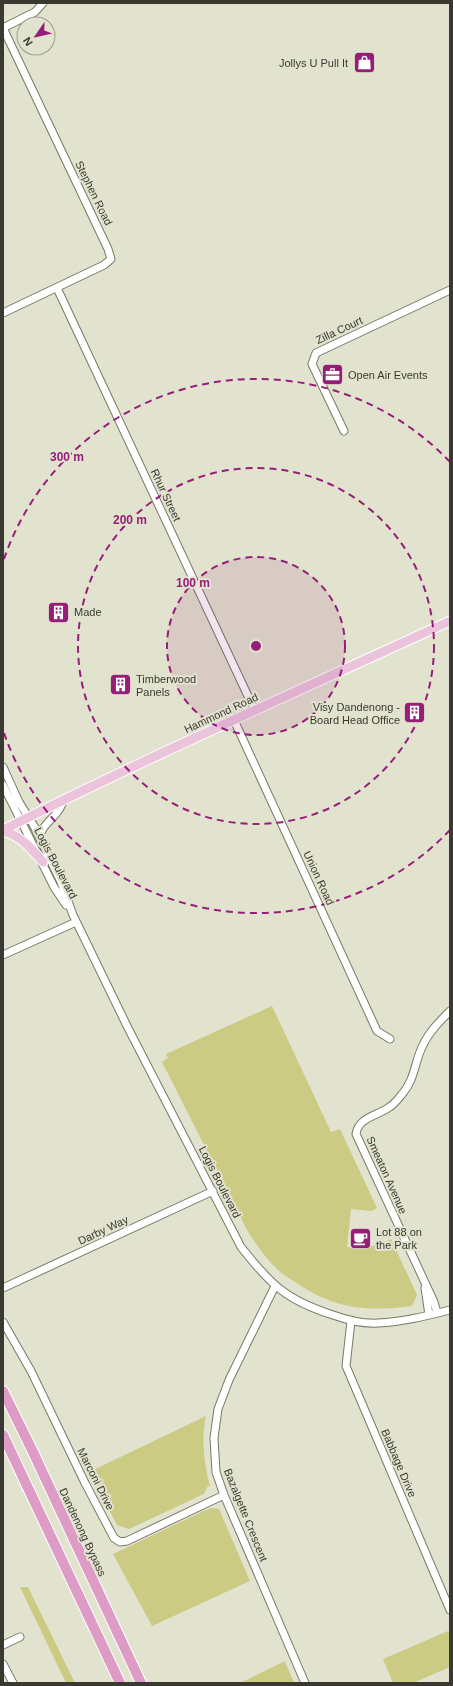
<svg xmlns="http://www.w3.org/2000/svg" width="453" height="1686" viewBox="0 0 453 1686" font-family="Arial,sans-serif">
<rect width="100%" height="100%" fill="#e2e3cf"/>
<path fill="#cccb84" d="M272,1006L331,1132L340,1129L377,1208L372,1211L351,1209L347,1247C363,1250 376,1246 391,1239L417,1295L412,1306C367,1312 334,1309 295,1282C290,1279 283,1275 278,1270C266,1259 257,1245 248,1232L162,1062L168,1058L166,1054Z
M206,1416C201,1440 204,1463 210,1486L207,1487L204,1494L129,1529L117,1525L89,1472Z
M212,1508L219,1509L250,1581L152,1626L113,1554L206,1510Z
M20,1587H28L75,1683H66Z
M448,1631L450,1636V1667L413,1683H393L383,1659Z
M285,1661L294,1683H240Z"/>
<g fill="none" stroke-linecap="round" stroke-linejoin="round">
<defs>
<path id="minor" d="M3,28L35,12L43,3
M57,288L255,711
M3,313L104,265L111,259L108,249L3,28
M344,431L312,364L316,353L450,290
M234,720L377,1031L390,1039
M3,767L19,802L34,826L61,882L73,915L128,1028L241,1247C271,1285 286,1300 333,1315C347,1320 362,1324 378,1323C402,1322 426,1316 450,1310
M3,785L54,887L66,905
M40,838C40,827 52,820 58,811C61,808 62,803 64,800
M3,955L76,922
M275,1286L229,1380L218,1409L214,1438L216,1472L224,1495L305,1683
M3,1288L213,1191
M425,1288L429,1315
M437,1313L434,1302L356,1134C358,1118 376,1116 388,1108C394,1105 399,1098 403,1093C415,1079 415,1060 423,1045C429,1032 440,1021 450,1011
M351,1321L346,1366L450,1610
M3,1322L31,1371L85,1483L114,1538L120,1542L127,1541L224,1495
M3,1645L20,1637
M3,1664L13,1683"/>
<path id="major" d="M3,830C150,756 301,690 450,621
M3,831C21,836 31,848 43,862"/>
<path id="highway" d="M3,1391L33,1452L141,1683
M3,1435L120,1683"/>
</defs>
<use href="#minor" stroke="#787866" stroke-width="9"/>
<use href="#major" stroke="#fff" stroke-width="11"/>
<use href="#highway" stroke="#fff" stroke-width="12"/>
<use href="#minor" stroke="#fff" stroke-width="7"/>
<use href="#major" stroke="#ebc4dc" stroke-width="9"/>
<use href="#highway" stroke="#dd9cc5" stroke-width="10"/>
</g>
<circle cx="256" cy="646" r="89" fill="#971e78" fill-opacity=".12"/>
<g fill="none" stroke="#971e78" stroke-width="2" stroke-dasharray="7 5">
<circle cx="256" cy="646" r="89"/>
<circle cx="256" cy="646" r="178"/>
<path d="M450 830A267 267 0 0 1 4 733M4 559A267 267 0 0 1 450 462"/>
</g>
<defs>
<symbol id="shop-square" viewBox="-11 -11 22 22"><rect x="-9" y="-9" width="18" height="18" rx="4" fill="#971e78" stroke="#e2e3cf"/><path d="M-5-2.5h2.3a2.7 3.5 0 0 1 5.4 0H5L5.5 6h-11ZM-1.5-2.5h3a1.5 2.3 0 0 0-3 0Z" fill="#fff"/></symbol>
<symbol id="office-square" viewBox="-11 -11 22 22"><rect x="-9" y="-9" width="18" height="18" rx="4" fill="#971e78" stroke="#e2e3cf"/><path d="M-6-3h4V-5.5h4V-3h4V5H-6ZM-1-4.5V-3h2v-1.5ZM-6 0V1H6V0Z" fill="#fff"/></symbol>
<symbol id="building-square" viewBox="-11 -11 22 22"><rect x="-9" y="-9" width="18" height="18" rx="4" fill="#971e78" stroke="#e2e3cf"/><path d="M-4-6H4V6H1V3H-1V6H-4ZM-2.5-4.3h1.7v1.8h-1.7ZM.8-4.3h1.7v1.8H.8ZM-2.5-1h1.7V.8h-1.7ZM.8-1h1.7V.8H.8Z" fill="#fff"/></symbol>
<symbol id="cafe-square" viewBox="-11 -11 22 22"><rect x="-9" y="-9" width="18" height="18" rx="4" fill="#971e78" stroke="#e2e3cf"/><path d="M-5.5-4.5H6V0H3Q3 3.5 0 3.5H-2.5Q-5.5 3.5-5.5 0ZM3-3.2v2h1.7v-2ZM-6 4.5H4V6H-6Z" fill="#fff"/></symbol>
</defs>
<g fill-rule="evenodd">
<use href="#shop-square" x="352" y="50" width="25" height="25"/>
<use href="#office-square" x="320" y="362" width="25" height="25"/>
<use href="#building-square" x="46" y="600" width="25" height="25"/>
<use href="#building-square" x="108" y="672" width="25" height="25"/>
<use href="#building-square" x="402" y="700" width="25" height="25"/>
<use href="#cafe-square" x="348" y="1226" width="25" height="25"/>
</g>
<g text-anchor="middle" stroke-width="4" stroke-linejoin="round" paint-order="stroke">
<g font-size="11" fill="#393931" stroke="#e2e3cf" text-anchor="start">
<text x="348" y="67" text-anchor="end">Jollys U Pull It</text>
<text x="348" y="379">Open Air Events</text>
<text x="74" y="616">Made</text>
<text x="136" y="683">Timberwood<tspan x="136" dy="13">Panels</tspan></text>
<text x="400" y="711" text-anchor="end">Visy Dandenong -<tspan x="400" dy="13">Board Head Office</tspan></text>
<text x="376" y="1236">Lot 88 on<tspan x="376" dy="13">the Park</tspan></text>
</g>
<g font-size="11" fill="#393931" stroke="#e2e3cf">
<text transform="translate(94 193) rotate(64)" y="4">Stephen Road</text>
<text transform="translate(339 330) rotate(-25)" y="4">Zilla Court</text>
<text transform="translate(166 495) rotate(65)" y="4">Rhur Street</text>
<text transform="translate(221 713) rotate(-25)" y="4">Hammond Road</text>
<text transform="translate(56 863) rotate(62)" y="4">Logis Boulevard</text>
<text transform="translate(319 878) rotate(65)" y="4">Union Road</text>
<text transform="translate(387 1175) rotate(66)" y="4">Smeaton Avenue</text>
<text transform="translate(220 1182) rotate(63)" y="4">Logis Boulevard</text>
<text transform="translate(103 1230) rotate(-25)" y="4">Darby Way</text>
<text transform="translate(399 1463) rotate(67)" y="4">Babbage Drive</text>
<text transform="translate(96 1479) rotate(63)" y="4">Marconi Drive</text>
<text transform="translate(246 1515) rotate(68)" y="4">Bazalgette Crescent</text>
<text transform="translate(83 1532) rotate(65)" y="4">Dandenong Bypass</text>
</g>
</g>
<circle cx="256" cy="646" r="6" fill="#971e78" stroke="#e2e3cf" stroke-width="2"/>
<g font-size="12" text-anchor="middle" font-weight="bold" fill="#971e78" stroke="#e2e3cf" stroke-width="4" stroke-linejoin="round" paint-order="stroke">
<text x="67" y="461">300 m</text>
<text x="130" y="524">200 m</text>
<text x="193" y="587">100 m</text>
</g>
<rect width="453" height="1686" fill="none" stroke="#393931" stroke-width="8"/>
<g transform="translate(36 36) rotate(236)"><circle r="19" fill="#e2e3cf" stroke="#9e9f90"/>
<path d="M0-3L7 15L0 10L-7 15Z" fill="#971e78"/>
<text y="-6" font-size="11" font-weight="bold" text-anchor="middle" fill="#393931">N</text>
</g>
</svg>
